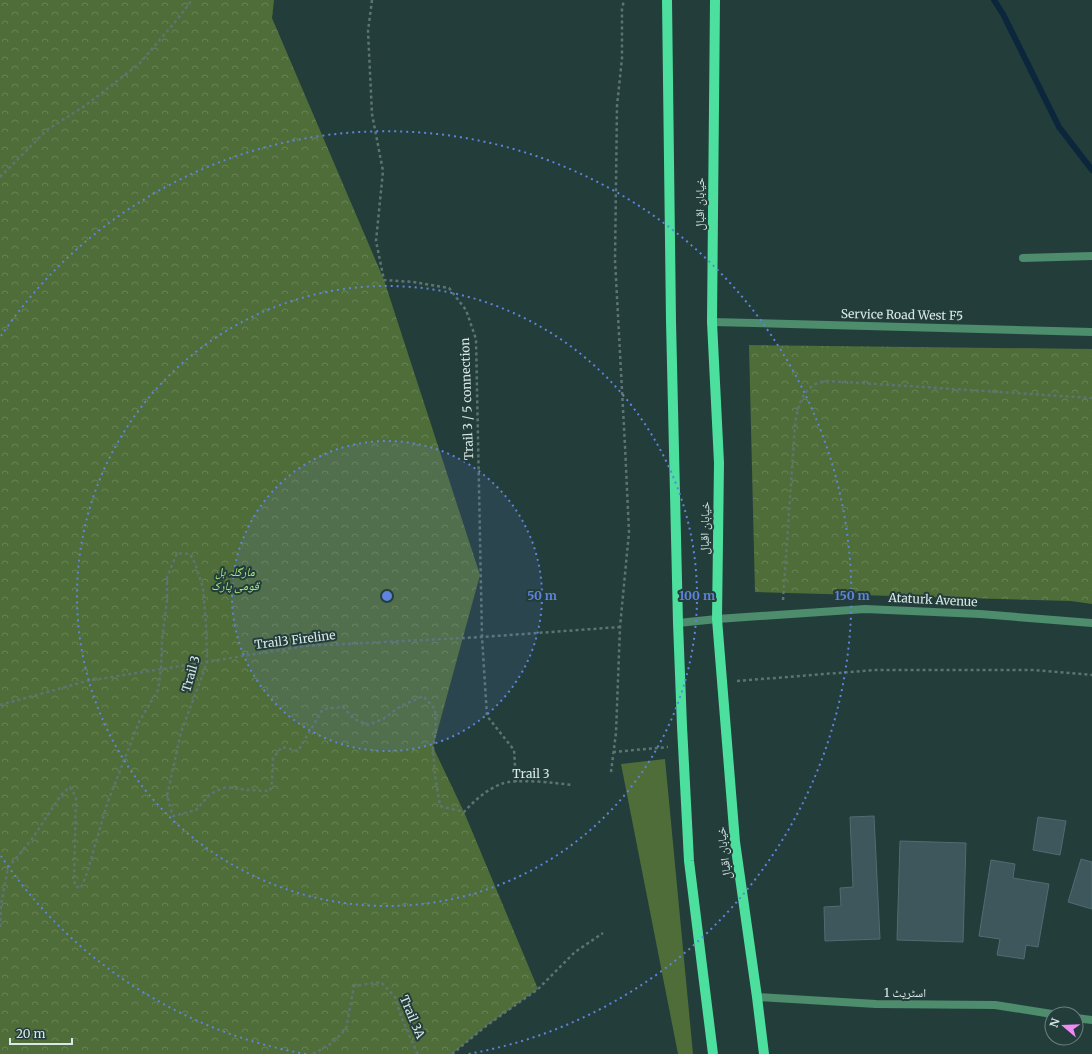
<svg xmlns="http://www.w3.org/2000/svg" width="1092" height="1054" viewBox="0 0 1092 1054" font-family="Merriweather,'Noto Naskh Arabic',serif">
<defs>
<pattern id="forest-crowns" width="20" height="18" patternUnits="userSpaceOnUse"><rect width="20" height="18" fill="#4f6d38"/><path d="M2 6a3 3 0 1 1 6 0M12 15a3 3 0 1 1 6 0" fill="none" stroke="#688255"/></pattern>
</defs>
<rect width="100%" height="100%" fill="#233d3b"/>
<path fill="#4f6d38" d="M665,759L693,1054H678L621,764Z"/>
<path fill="url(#forest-crowns)" d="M0,0H274L272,18L384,280L480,575L433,747L464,812L538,989L486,1026L452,1054H0Z
M749,345L1092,349V604L1071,601L755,592Z"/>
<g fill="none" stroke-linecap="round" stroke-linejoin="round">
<path stroke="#0c273b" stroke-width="6" d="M994,0L1003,14L1059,127L1092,170"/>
</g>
<path fill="#3d575d" stroke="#516b72" d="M874,816L880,939L825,941L824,907L841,906L840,888L853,887L850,817Z
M1038,817L1066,821L1060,855L1033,850Z
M900,841L966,843L963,942L897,940Z
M1081,859L1092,862V909L1068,902Z
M991,860L1015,864L1013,878L1049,884L1038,947L1026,945L1024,959L997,955L1000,939L979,936Z"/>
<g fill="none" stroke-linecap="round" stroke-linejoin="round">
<path stroke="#5d7472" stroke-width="2.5" stroke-dasharray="3 3" stroke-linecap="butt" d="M372,0L368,31L372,114L383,171L376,241L384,280L413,282L449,288L466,310L476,339L482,637L487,716L514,750L516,782
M0,177L47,130L86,105L139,64L176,21L192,0
M783,600L795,426C797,409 801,389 820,382C827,380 838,382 845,382L1092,398
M737,681L875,670H1034L1092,675
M0,705L87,681L305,646L482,637L620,627
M613,752L668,747
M611,772L616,733L620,627L629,532L625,446L615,260L617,106L622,58V9L624,0
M0,927L1,905L8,868L32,839L61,795L70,787L76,797L74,879L75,886L81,888L87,873L107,804L139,722L158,690L161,669L162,640L167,600V577L177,553L190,554L195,563L203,588L206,623L207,662L200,682L181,732L167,796L173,816L196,810L210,794L226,787L247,790L270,791L272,782L273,758L282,747L298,751L323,709L343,707L354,719L368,725L383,719L401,706L423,696L435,709L436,730L433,747L435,776L440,806L464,812C474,801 486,790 501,784C515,778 556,783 572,785
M313,1054L332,1043L346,1029L354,986L381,982L395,997L401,1016L417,1053L420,1054
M452,1054L486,1026L538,989L575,952L603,933"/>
<path stroke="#4d8c6c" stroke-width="8" d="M1023,258L1092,256
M712,322L1092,332
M757,997L876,1004L995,1005L1052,1014
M1076,1018L1092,1020"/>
<path stroke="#4d8c6c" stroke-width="8" d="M678,623L717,619L865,609L980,614L1092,623"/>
<path stroke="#4cdf9e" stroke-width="10" d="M667,0L671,321L678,623L682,726L689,861L713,1054
M715,0L712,322L719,463L717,619L735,842L757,997L764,1054"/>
</g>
<circle cx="387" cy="596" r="155" fill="#5f84dd" fill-opacity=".12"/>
<g fill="none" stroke="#5f84dd" stroke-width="2" stroke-dasharray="2 4">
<circle cx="387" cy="596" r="155"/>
<circle cx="387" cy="596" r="310"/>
<path d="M306 1054A465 465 0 0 1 1 856M1 336A465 465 0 1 1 468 1054"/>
</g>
<g text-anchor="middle" stroke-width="4" stroke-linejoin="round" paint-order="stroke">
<g font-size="12" fill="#d9e8e6" stroke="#233d3b">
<text transform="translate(700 204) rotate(-90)" y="4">خیابان اقبال</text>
<text transform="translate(902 315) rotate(1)" y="4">Service Road West F5</text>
<text transform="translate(467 399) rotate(-92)" y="4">Trail 3 / 5 connection</text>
<text transform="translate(705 528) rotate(-89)" y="4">خیابان اقبال</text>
<text transform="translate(933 600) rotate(3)" y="4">Ataturk Avenue</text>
<text transform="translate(295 640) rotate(-7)" y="4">Trail3 Fireline</text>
<text transform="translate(191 674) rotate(-74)" y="4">Trail 3</text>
<text x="531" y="778">Trail 3</text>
<text transform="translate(724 853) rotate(-97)" y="4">خیابان اقبال</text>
<text x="905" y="997">اسٹریٹ 1</text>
<text transform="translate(412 1017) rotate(67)" y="4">Trail 3A</text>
</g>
<g font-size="12" font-style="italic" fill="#aeec7f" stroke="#233d3b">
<text x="235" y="576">مارگلہ ہل<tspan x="235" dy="14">قومی پارک</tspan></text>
</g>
</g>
<circle cx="387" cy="596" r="6" fill="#5f84dd" stroke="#233d3b" stroke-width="2"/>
<g font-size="12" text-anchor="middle" font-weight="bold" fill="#5f84dd" stroke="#233d3b" stroke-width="4" stroke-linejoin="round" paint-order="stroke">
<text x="542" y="600">50 m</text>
<text x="697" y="600">100 m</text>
<text x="852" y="600">150 m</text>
</g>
<g transform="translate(1064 1026) rotate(289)"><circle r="19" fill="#233d3b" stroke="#6c817f"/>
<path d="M0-3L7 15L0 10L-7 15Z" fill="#f08bf6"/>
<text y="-6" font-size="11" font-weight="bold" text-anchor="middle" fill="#d9e8e6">N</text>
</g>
<path d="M10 1038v6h62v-6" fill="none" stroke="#d9e8e6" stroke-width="2"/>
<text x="16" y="1038" font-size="12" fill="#d9e8e6" stroke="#233d3b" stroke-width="3" paint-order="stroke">20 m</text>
</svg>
